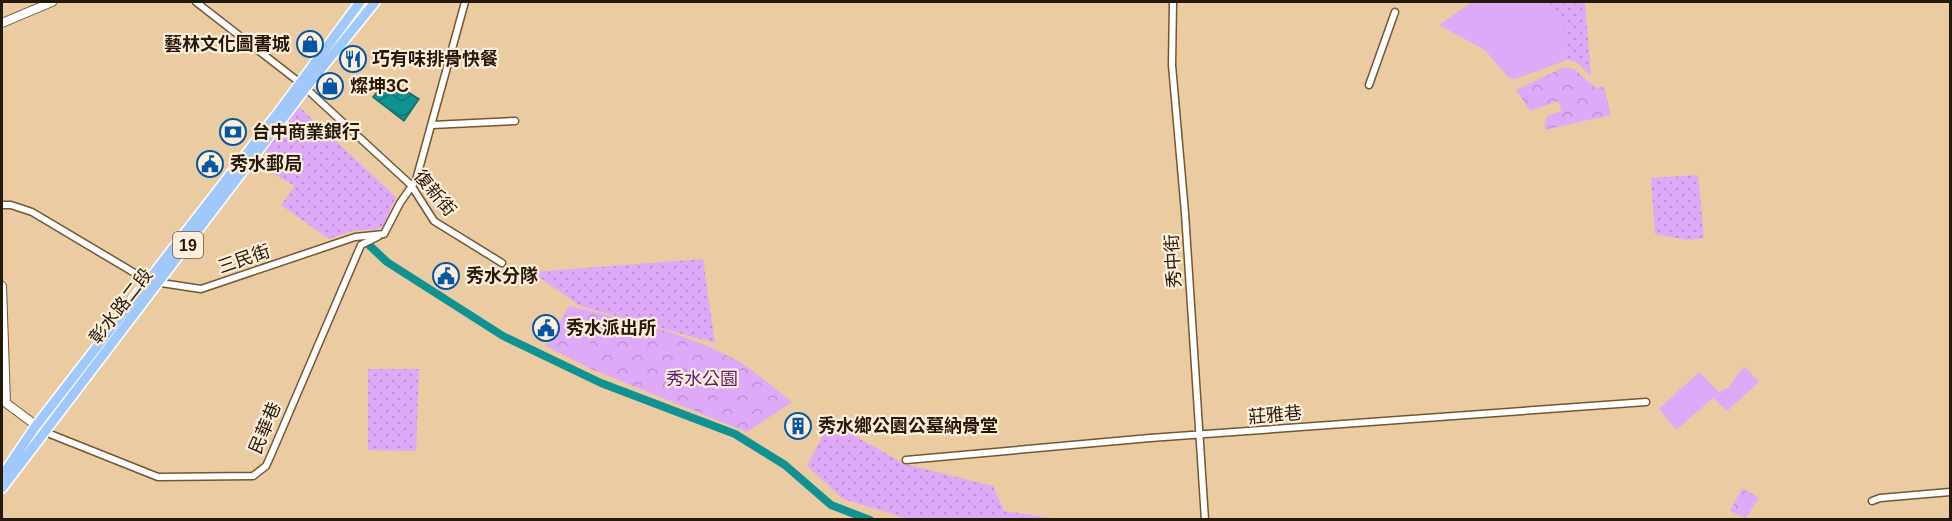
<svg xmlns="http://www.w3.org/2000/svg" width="1952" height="521" viewBox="0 0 1952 521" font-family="Helvetica,'Noto Sans TC',sans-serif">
<defs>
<pattern id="grass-dots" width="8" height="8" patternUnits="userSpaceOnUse" patternTransform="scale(1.5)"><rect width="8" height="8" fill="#dea9f8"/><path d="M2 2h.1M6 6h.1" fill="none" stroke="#be91d3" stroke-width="1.8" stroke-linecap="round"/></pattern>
<pattern id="forest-crowns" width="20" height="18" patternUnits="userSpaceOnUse" patternTransform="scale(1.5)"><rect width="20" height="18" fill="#dea9f8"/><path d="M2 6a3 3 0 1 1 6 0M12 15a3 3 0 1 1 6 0" fill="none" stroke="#be91d3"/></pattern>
<pattern id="water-waves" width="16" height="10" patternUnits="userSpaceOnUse" patternTransform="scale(1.5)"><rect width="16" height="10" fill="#119292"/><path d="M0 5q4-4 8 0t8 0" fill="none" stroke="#107675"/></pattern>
</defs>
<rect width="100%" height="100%" fill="#eacba2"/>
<path fill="url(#grass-dots)" d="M1549,2H1585L1591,76L1576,62L1567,60L1565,30Z
M298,106L396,197L383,226L378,229L352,231L329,239L281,205L295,186L269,171L274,159L264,149Z
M1698,175L1704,238L1687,240L1655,234L1651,178Z
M703,259L715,343L580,306L532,272Z
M368,369H419L416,451L368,450Z
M830,422L905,464L993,486L1004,511L1058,519H909L843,499L807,466Z"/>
<path fill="url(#forest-crowns)" d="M1564,67L1574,69L1596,88L1604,87L1611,115L1544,130L1547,116L1562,111L1558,101L1530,111L1516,90Z
M569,306C625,319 685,332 736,360C756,371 774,389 792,402L747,432L591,369L546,346Z
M1742,488L1759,498L1746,518L1730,511Z"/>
<path fill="#dea9f8" d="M1472,2H1549L1565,30L1567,60L1515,79L1509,78L1485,50L1439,25Z
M577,333L592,340L580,363L565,355Z
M1744,366L1759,382L1727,411L1713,398L1676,430L1659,409L1699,372L1719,392L1729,387Z"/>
<path fill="url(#water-waves)" stroke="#176e69" stroke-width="1.5" d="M387,79L419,99L404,121L373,97Z"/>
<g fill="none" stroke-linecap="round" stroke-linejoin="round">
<path stroke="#119292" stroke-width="8" d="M368,244L387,262L503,336L601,383L735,434L785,465L831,505L870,520"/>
<defs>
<path id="minor" d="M196,2L299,82L411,185L434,221L502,263
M1173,2L1172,65L1185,213L1205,520
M1369,85L1395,12
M432,125L515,121
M2,205H11L32,212L148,281L201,289L355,237L384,234L400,203L416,180L465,2
M45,432L158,477L253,476L266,466L271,455L361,245L379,236
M906,460L1150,438L1646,402
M1872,501L1880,498L1950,492"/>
<path id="tertiary" d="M2,23L52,2
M2,286L6,403L45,432"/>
<path id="primary" d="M2,476L35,427L281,109L360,2
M2,488L305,89L375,2"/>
</defs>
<use href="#minor" stroke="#725731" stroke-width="9"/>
<use href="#tertiary" stroke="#725731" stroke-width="10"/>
<use href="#primary" stroke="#fff" stroke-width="12"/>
<use href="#minor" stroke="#fff" stroke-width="6"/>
<use href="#tertiary" stroke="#fff" stroke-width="8"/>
<use href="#primary" stroke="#a0c8fa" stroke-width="9"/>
</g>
<defs>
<symbol id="shop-ring" viewBox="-11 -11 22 22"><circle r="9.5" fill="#ffefda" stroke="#0456a5" stroke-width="1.5"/><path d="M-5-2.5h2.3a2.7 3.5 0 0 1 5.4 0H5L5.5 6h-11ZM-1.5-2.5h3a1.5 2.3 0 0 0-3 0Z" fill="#0456a5"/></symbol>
<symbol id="restaurant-ring" viewBox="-11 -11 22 22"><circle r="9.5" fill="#ffefda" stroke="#0456a5" stroke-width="1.5"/><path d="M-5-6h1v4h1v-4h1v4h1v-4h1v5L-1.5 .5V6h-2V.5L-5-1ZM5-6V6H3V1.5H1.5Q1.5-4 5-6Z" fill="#0456a5"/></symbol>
<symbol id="bank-ring" viewBox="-11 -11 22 22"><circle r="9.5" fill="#ffefda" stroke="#0456a5" stroke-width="1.5"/><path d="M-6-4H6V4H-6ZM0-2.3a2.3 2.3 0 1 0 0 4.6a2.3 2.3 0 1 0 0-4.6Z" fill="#0456a5"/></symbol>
<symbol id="civic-ring" viewBox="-11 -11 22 22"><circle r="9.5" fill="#ffefda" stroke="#0456a5" stroke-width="1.5"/><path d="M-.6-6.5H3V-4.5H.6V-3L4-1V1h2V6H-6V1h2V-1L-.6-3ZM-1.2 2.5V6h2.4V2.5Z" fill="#0456a5"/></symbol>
<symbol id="building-ring" viewBox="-11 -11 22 22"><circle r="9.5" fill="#ffefda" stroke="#0456a5" stroke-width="1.5"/><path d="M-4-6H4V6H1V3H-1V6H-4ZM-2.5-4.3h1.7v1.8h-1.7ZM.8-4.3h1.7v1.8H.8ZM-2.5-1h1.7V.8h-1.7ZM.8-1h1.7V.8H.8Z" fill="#0456a5"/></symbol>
</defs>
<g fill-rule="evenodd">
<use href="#shop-ring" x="295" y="29" width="30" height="30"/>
<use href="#restaurant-ring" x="338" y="44" width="30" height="30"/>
<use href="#shop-ring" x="315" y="71" width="30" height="30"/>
<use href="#bank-ring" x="218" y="117" width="30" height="30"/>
<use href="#civic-ring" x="195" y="149" width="30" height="30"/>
<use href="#civic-ring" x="431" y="261" width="30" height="30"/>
<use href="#civic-ring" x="531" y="313" width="30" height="30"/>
<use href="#building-ring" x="783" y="411" width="30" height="30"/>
</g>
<g text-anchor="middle" stroke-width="4.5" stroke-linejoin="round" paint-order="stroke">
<rect fill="#ffefda" stroke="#665948" stroke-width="1.5" x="173" y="232" width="30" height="26" rx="4.5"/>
<g font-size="16" font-weight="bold" fill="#251909">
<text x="188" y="251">19</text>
</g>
<g font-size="18" font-weight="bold" fill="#251909" stroke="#ffefda" text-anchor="start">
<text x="290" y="50" text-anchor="end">藝林文化圖書城</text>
<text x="372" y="65">巧有味排骨快餐</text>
<text x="350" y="92">燦坤3C</text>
<text x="252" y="138">台中商業銀行</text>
<text x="230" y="170">秀水郵局</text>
<text x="466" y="282">秀水分隊</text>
<text x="566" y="334">秀水派出所</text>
<text x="818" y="432">秀水鄉公園公墓納骨堂</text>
</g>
<g font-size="18" fill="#251909" stroke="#ffefda">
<text transform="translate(435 193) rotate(50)" y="6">復新街</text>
<text transform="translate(244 259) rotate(-19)" y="6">三民街</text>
<text transform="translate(1173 261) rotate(-93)" y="6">秀中街</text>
<text transform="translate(121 306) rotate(-52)" y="6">彰水路二段</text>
<text transform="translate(1275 415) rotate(-5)" y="6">莊雅巷</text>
<text transform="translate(265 428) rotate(-67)" y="6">民華巷</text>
</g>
<g font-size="18" fill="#5c1977" stroke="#ffefda">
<text x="702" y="385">秀水公園</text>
</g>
</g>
<rect width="1952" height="521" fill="none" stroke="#251909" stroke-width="6"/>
</svg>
